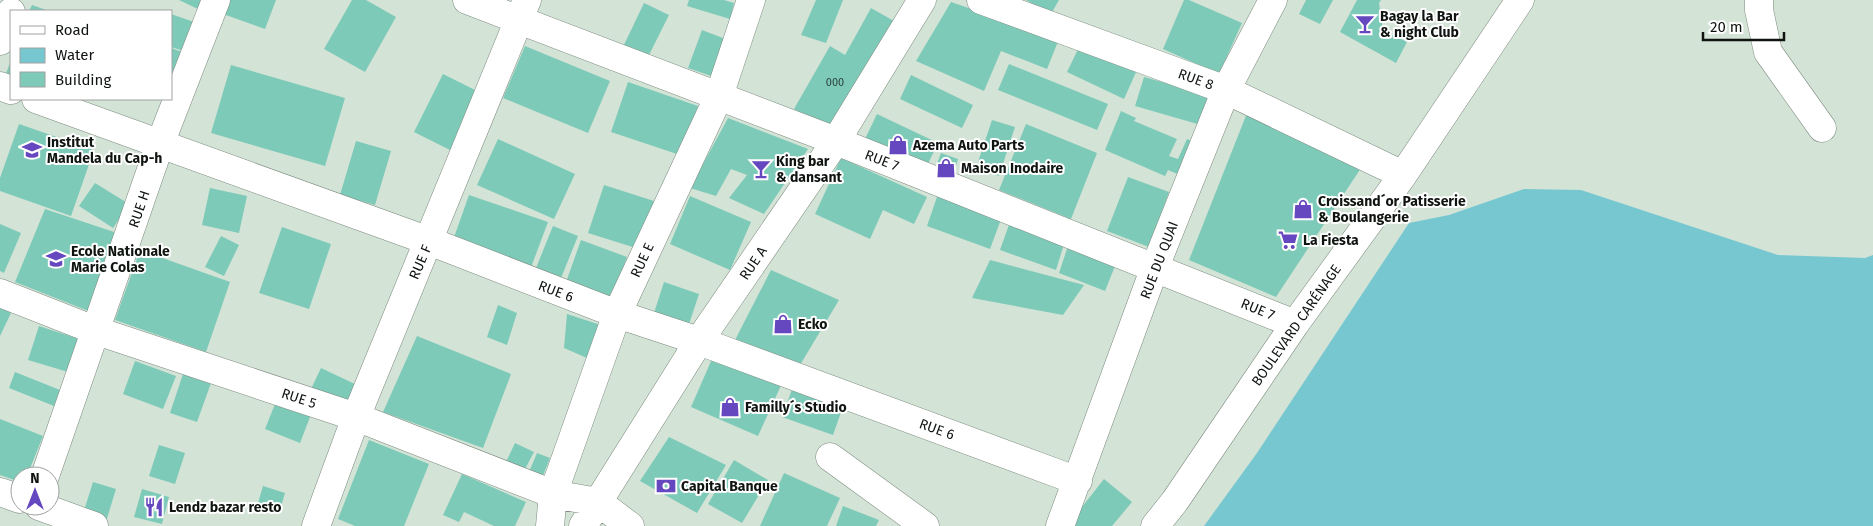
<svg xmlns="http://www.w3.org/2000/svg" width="1873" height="526" viewBox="0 0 1873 526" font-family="'Fira Sans',sans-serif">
<rect width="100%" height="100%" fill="#d3e3d6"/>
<path fill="#77c7d1" d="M1524,189L1581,190L1778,255L1865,258L1873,255V526H1204L1257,453L1409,223L1449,215Z"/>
<path fill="#7ecab9" d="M179,0H205L200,10Z
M228,0H276L265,29L223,14Z
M352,0H366L396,17L365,72L324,49Z
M689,0H724L734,3L730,19L687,6Z
M816,0H843L826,43L801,35Z
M1026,0H1059L1051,14Z
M1184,0H1189L1242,23L1219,74L1163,49Z
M1306,0H1333L1320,24L1299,14Z
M1357,0H1381L1379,3L1383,30L1407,42L1396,63L1340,32Z
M951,2L1059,39L1047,69L1001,51L984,91L916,61Z
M644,3L669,15L646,61L622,49Z
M32,5L49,11H29Z
M871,8L894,21L833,131L794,109L830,46L845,55Z
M171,14L197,23L187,52L171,47Z
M702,30L728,40L714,77L688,68Z
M1081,43L1137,70L1124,99L1067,72Z
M525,46L610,81L588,133L503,98Z
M171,48L185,53L176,75L171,73Z
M11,60V81L4,79Z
M1009,64L1108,104L1097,130L998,90Z
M231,65L345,98L325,166L211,133Z
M443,74L479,92L450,150L414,132Z
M911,75L973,105L962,128L900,99Z
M1144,77L1209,95L1201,125L1135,106Z
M628,82L698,106L680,155L611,132Z
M1121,111L1136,118L1134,121L1177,139L1169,156L1178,159L1187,139L1195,142L1180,175L1168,170L1165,176L1105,150Z
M1247,113L1365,162L1276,297L1189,260Z
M877,114L938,143L925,170L864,141Z
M728,118L808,149L764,214L729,198L747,175L731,169L716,196L690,188Z
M992,120L1015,127L999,176L976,168Z
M19,124L94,150L71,216L0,191V178Z
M1026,124L1097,153L1071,219L999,190Z
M498,139L575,174L554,219L477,185Z
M356,141L391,151L375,205L340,195Z
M941,153L958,159L953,177L934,172Z
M841,158L927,197L914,224L883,210L870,239L815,214Z
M1128,177L1169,192L1149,247L1107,231Z
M95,183L129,204L113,228L79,206Z
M604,185L654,201L639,249L588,233Z
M210,188L247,196L239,233L202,225Z
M939,191L1003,214L990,249L927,226Z
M469,195L548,222L530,270L452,243Z
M690,196L751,222L730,270L670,244Z
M45,209L126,236L91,312L15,282Z
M1010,222L1065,241L1056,270L1000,250Z
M0,224L21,233L4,273L0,271Z
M553,226L578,236L559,283L534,273Z
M282,227L331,244L309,309L259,293Z
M221,236L239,245L224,276L205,267Z
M581,240L627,257L611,301L565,285Z
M1070,240L1119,256L1105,291L1059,273Z
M140,250L230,282L206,352L115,320Z
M990,260L1084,285L1063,315L972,298Z
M771,270L839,300L800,365L734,342Z
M664,282L699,294L688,327L653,316Z
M498,305L517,313L507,345L487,337Z
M0,307L11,313L0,336Z
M567,314L604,326L594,361L564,348Z
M39,326L79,339L68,372L28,360Z
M417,336L511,374L483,448L383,412Z
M715,352L783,381L758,436L691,407Z
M135,361L176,376L163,409L123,394Z
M321,368L357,385L348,406L311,389Z
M15,372L60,390L54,406L9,388Z
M183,374L211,383L197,422L170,413Z
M794,384L845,401L833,435L782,417Z
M277,399L312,412L300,443L265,429Z
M0,419L43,436L27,476H20V482L0,475Z
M669,437L726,465L697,513L640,481Z
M369,440L429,464L404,526H355L338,519Z
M515,443L534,452L524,471L506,462Z
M159,445L185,453L175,484L149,476Z
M537,453L550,458L542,478L529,472Z
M734,460L768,480L742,523L708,504Z
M784,473L840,498L827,526H760Z
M462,474L526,502L515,526H494L464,512L459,522L443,515Z
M1104,479L1132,502L1112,526H1072L1078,512Z
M93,482L116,489L105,525L82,517Z
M263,486L285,493L280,510L258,503Z
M142,489L169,497L162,524L134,517Z
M843,506L879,520L876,526H836Z"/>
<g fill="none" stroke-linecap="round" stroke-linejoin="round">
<defs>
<path id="minor" d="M467,0L836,141L1295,324
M981,0L1226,90L1403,175
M1759,0V10L1768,52L1822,128
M0,41L11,12
M0,86L11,90
M36,99L429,241L617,314L699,341L1078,481
M0,293L97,331L356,417L553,494L598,502L630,526
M830,457L925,526
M45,476L160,144L216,0
M0,492L20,499
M39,506L94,526
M316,526L356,417L527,0
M550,526L553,494L617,314L719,96L751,0
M583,526L699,341L836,141L922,0
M1060,526L1155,267L1226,90L1273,0
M1155,526L1175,501L1295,324L1403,175L1520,0"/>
</defs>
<use href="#minor" stroke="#7c8a7e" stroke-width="29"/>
<use href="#minor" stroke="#fff" stroke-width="28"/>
</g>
<defs>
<symbol id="bar-bare" viewBox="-9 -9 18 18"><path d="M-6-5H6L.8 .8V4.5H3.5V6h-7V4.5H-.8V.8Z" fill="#6547bf" stroke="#fff" stroke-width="2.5" paint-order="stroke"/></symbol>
<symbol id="shop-bare" viewBox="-9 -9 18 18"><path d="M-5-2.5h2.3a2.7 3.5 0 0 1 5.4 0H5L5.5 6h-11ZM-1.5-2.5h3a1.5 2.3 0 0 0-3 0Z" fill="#6547bf" stroke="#fff" stroke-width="2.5" paint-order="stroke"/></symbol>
<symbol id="school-bare" viewBox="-9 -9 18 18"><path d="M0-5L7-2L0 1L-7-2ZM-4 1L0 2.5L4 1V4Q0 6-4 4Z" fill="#6547bf" stroke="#fff" stroke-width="2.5" paint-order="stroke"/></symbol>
<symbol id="supermarket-bare" viewBox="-9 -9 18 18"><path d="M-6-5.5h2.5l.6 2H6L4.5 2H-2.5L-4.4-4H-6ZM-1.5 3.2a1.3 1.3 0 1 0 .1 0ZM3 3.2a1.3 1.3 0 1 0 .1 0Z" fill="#6547bf" stroke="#fff" stroke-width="2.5" paint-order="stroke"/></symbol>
<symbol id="bank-bare" viewBox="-9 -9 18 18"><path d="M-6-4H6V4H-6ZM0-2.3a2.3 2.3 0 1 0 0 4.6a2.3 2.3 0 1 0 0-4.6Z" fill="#6547bf" stroke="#fff" stroke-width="2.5" paint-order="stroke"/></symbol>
<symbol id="restaurant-bare" viewBox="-9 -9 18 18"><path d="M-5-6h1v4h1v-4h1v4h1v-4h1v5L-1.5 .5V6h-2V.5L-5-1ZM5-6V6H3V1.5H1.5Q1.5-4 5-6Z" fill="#6547bf" stroke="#fff" stroke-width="2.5" paint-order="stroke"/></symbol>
</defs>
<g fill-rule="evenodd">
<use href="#bar-bare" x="1351" y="10" width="28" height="28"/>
<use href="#shop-bare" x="884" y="131" width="28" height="28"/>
<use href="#school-bare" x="18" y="136" width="28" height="28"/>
<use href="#shop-bare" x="932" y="154" width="28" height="28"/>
<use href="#bar-bare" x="747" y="155" width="28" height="28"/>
<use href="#shop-bare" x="1289" y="195" width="28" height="28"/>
<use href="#supermarket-bare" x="1274" y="226" width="28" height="28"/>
<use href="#school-bare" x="42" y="245" width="28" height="28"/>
<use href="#shop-bare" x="769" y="310" width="28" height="28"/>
<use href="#shop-bare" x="716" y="393" width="28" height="28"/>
<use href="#bank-bare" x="652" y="472" width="28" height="28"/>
<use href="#restaurant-bare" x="140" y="493" width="28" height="28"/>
</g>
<g text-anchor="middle" stroke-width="4" stroke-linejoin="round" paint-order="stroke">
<g font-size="11" fill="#2b423a">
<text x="835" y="86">000</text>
</g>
<g font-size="14" font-weight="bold" fill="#0f1410" stroke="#fff" text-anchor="start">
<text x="1380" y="21">Bagay la Bar<tspan x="1380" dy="16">&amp; night Club</tspan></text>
<text x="47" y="147">Institut<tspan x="47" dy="16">Mandela du Cap-h</tspan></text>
<text x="913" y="150">Azema Auto Parts</text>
<text x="776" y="166">King bar<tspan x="776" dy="16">&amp; dansant</tspan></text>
<text x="961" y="173">Maison Inodaire</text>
<text x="1318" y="206">Croissand´or Patisserie<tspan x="1318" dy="16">&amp; Boulangerie</tspan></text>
<text x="1303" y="245">La Fiesta</text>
<text x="71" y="256">Ecole Nationale<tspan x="71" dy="16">Marie Colas</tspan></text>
<text x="798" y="329">Ecko</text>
<text x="745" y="412">Familly´s Studio</text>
<text x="681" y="491">Capital Banque</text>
<text x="169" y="512">Lendz bazar resto</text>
</g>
<g font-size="14" fill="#0f1410" stroke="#fff">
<text transform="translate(1196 79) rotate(20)" y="5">RUE 8</text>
<text transform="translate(882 160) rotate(21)" y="5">RUE 7</text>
<text transform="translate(139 209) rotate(-71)" y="5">RUE H</text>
<text transform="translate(642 260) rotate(-65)" y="5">RUE E</text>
<text transform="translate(1159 260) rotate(-69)" y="5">RUE DU QUAI</text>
<text transform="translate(420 262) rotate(-67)" y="5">RUE F</text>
<text transform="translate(753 263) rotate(-56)" y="5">RUE A</text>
<text transform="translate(556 291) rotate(21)" y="5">RUE 6</text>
<text transform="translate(1258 309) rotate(22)" y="5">RUE 7</text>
<text transform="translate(1296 325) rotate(-55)" y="5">BOULEVARD CARÉNAGE</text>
<text transform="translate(299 398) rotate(18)" y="5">RUE 5</text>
<text transform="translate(937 429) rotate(20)" y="5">RUE 6</text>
</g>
</g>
<rect x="10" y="10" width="162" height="90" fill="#ffffff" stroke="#9fa19f"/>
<rect x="20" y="26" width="25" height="8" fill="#ffffff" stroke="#9fa19f"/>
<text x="55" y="35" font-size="15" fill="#0f1410">Road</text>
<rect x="20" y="48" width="25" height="15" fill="#77c7d1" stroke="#9fa19f"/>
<text x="55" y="60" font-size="15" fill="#0f1410">Water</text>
<rect x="20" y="72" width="25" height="15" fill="#7ecab9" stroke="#9fa19f"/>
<text x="55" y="85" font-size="15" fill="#0f1410">Building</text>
<g transform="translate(35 491)"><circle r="24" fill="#ffffff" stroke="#9fa19f"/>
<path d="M0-4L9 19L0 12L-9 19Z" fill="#6547bf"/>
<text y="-8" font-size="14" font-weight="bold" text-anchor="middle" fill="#0f1410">N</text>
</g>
<path d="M1703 32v8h81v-8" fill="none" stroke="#0f1410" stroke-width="2.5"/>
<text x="1710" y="32" font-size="15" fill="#0f1410" stroke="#ffffff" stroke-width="4" paint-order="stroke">20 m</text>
</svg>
